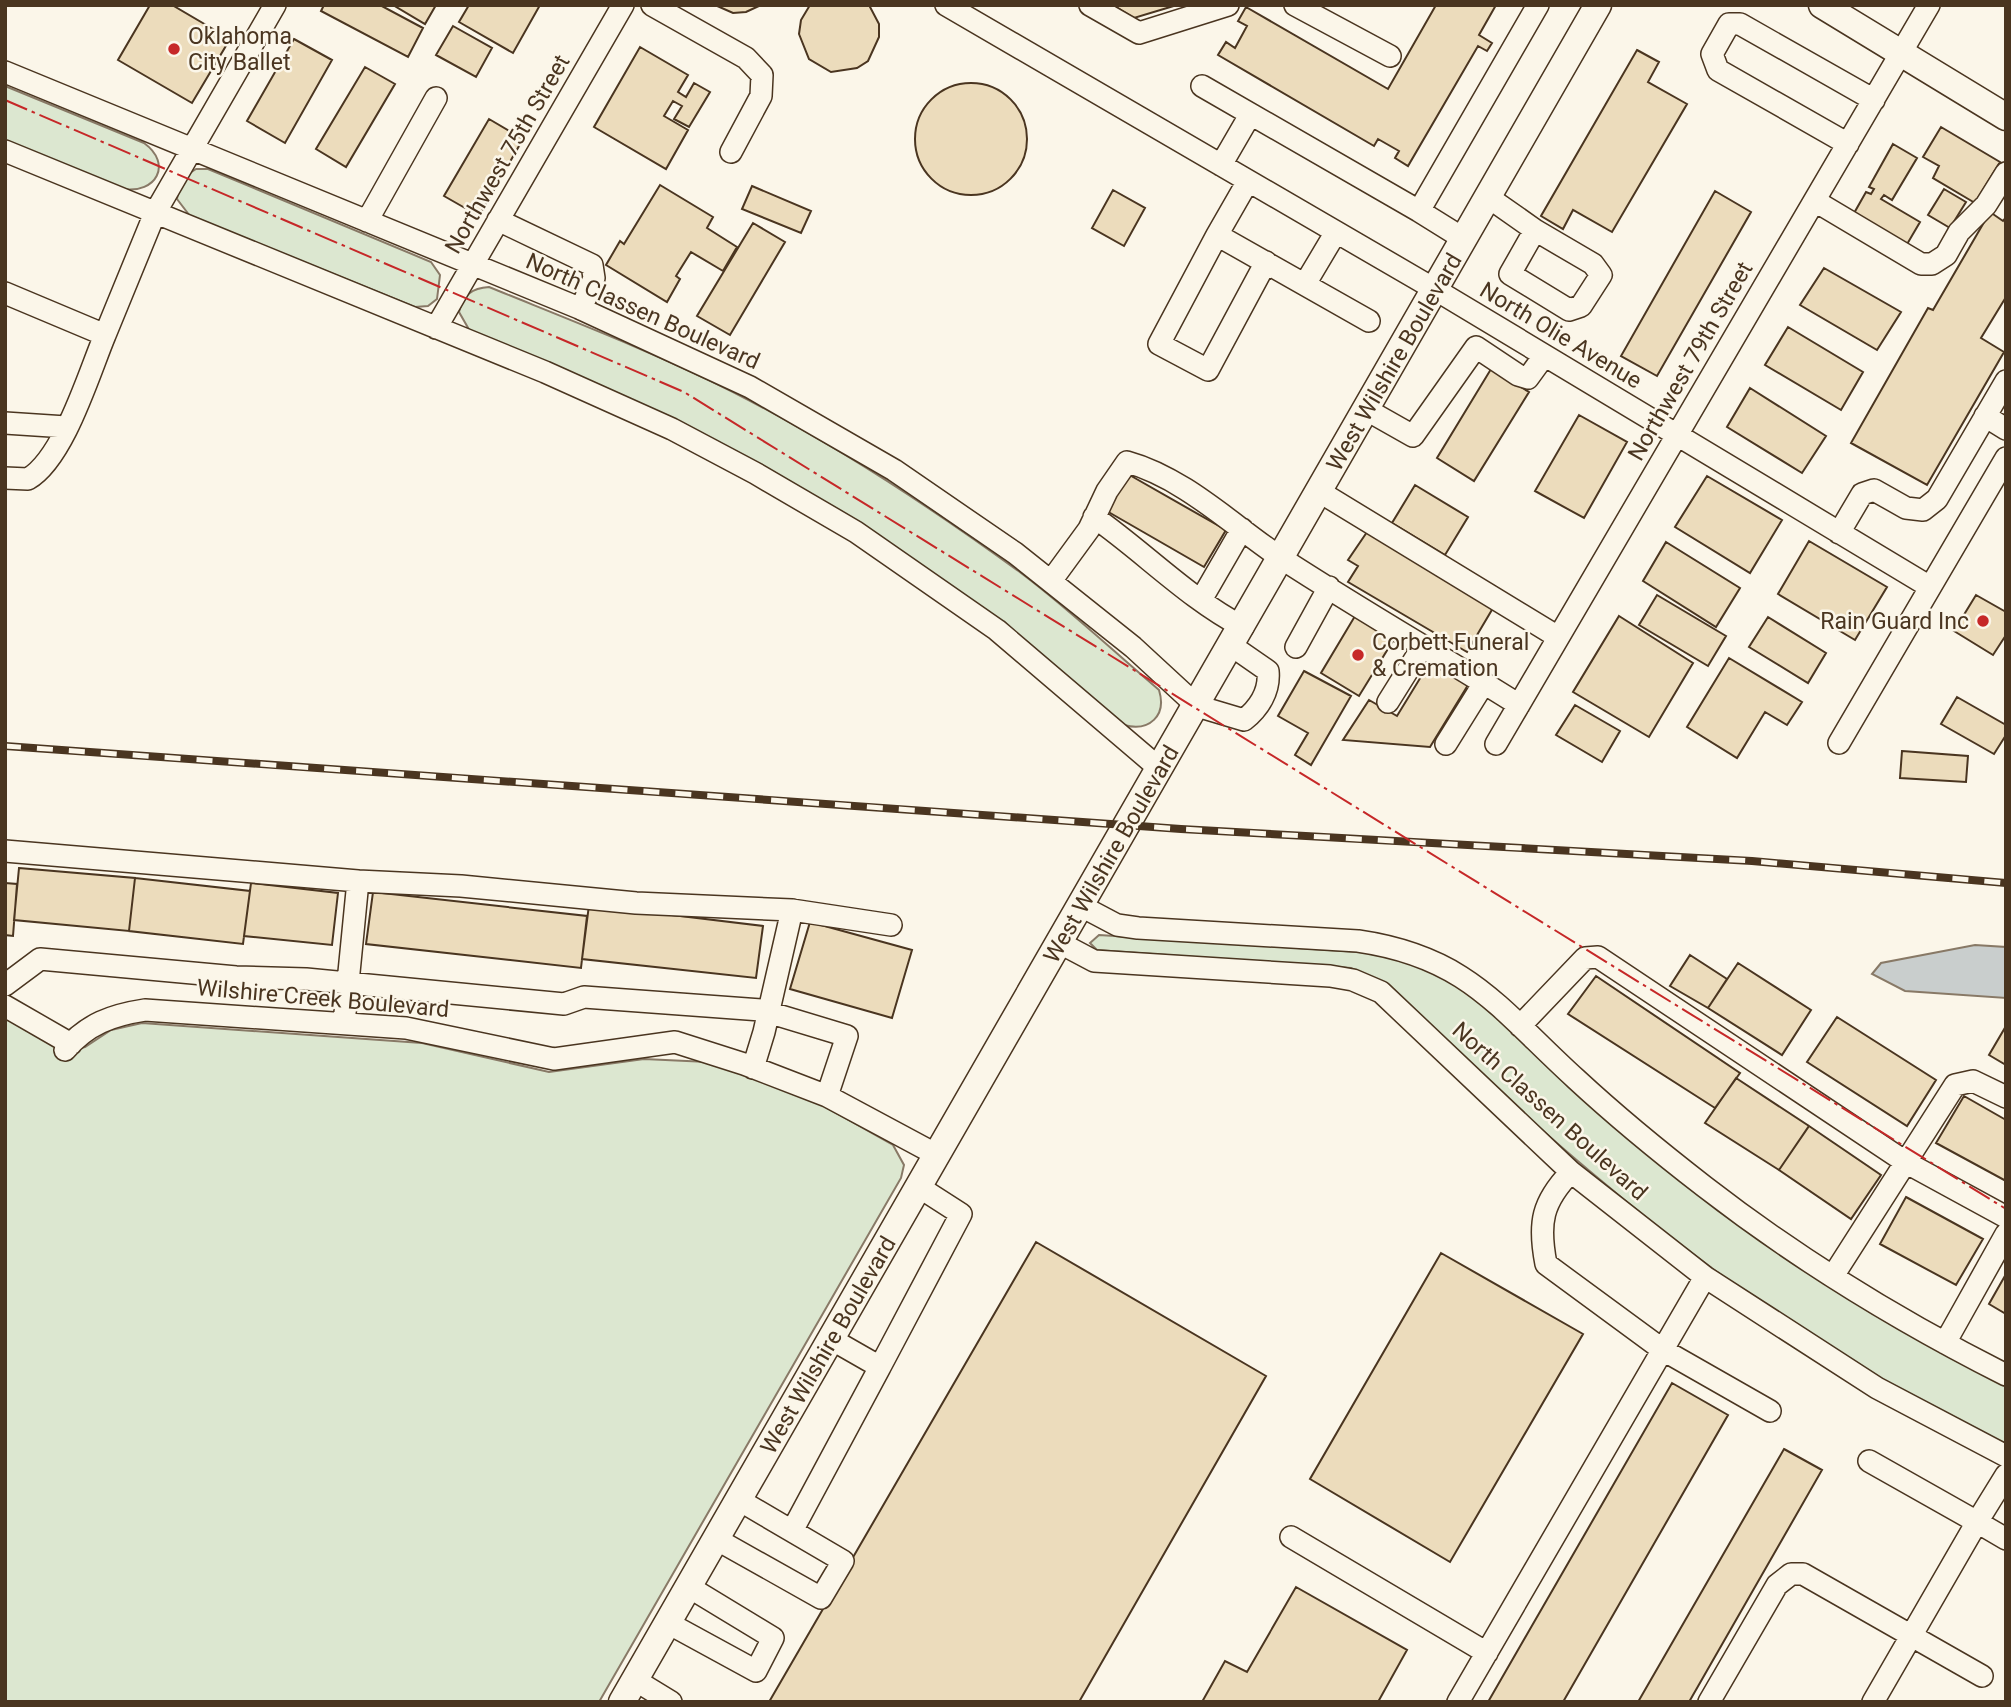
<svg xmlns="http://www.w3.org/2000/svg" width="2011" height="1707" viewBox="0 0 2011 1707" font-family="Roboto,sans-serif">
<rect width="100%" height="100%" fill="#fbf6e9"/>
<path fill="#dce7d0" stroke="#887966" stroke-width="2" d="M5,86L144,143C173,164 156,194 123,189L5,141Z
M196,169H208L431,262L440,275L437,299L428,306L415,307L190,216L177,199C179,184 183,177 196,169Z
M489,287C570,320 654,352 733,392C831,442 932,508 1021,573C1069,609 1113,651 1159,690C1167,716 1149,732 1124,725L1026,641L964,595L827,504L471,333L459,312C463,295 472,288 489,287Z
M1099,935L1374,953L1437,971L1489,1010L1570,1088L1951,1358L2006,1386V1444C1941,1412 1876,1379 1815,1340C1656,1237 1518,1112 1382,983L1351,968L1097,950L1090,943Z
M5,1018L72,1050L85,1047L111,1030L142,1023L422,1043L549,1072L644,1059L708,1062L797,1091L893,1145L904,1165L901,1178L599,1702H5Z"/>
<path fill="#c9cecd" stroke="#887966" stroke-width="2" d="M1975,945L2006,947V998L1905,991L1872,974L1881,963Z"/>
<path fill="#ecdcbc" stroke="#4a3520" stroke-width="2" d="M150,5H172L230,39L192,103L118,60Z
M324,5H380L423,28L408,57L321,11Z
M393,5H436L425,24Z
M469,5H540L513,53L459,22Z
M715,5H761L746,12L733,13Z
M810,5H869L879,24V37L868,61L857,68L831,72L809,59L799,34L801,20Z
M1113,5H1177L1134,18Z
M1436,5H1496L1479,35L1492,43L1487,51L1478,46L1408,166L1395,158L1399,151L1378,139L1374,146L1218,55L1226,42L1235,48L1247,26L1238,21L1246,7L1388,89Z
M453,26L492,48L476,77L436,55Z
M294,39L332,60L285,143L247,121Z
M640,47L688,75L678,92L686,97L694,83L710,92L689,127L674,119L682,106L673,101L664,116L688,130L666,169L594,127Z
M1637,50L1659,62L1648,82L1687,104L1612,232L1573,210L1563,229L1541,216Z
M365,67L395,84L346,167L316,149Z
M915 139a56 56 0 1 1 112 0a56 56 0 1 1-112 0Z
M489,119L523,139L479,216L444,196Z
M1941,127L2000,162L1975,203L1933,178L1939,166L1923,157Z
M1893,144L1917,158L1892,200L1884,195L1881,199L1920,222L1906,246L1853,215L1866,192L1871,194L1874,189L1869,187Z
M660,185L713,217L707,228L737,247L723,271L691,252L676,276L680,279L667,302L606,265L620,241L624,244Z
M752,186L811,211L801,233L742,209Z
M1944,189L1966,202L1950,228L1928,215Z
M1113,190L1145,208L1124,246L1092,228Z
M1715,191L1751,212L1657,376L1621,356Z
M1990,212L2003,221L2006,217V297L1981,338L2004,352L1927,485L1851,443L1928,308L1933,310Z
M753,223L785,242L730,335L697,316Z
M1824,268L1901,312L1877,350L1800,305Z
M1788,327L1863,372L1841,410L1765,365Z
M1491,369L1529,392L1474,481L1437,458Z
M1750,388L1826,436L1802,473L1727,427Z
M1579,415L1627,442L1584,518L1535,491Z
M1126,473L1226,530L1204,567L1105,510Z
M1707,476L1782,520L1750,573L1675,527Z
M1415,485L1468,517L1445,555L1392,523Z
M1367,532L1493,608L1467,652L1348,582L1358,566L1348,560Z
M1809,541L1887,587L1855,640L1778,594Z
M1666,542L1740,588L1716,627L1643,581Z
M1657,595L1726,636L1708,666L1639,625Z
M1976,595L2006,612V635L1993,655L1954,631Z
M1355,616L1394,639L1359,696L1321,673Z
M1619,616L1693,663L1649,737L1573,692Z
M1768,617L1826,653L1808,683L1749,647Z
M1729,658L1802,702L1787,725L1765,712L1737,758L1687,727Z
M1430,662L1468,685L1430,747L1343,740L1369,700L1397,716Z
M1304,671L1351,696L1311,765L1295,755L1308,733L1278,716Z
M1957,697L2006,725V735L1994,754L1941,724Z
M1575,705L1620,731L1602,762L1556,735Z
M1902,751L1968,756L1966,782L1900,778Z
M19,868L135,878L129,931L14,920Z
M135,878L250,891L243,944L129,931Z
M5,883L17,884L13,936L5,935Z
M251,883L338,893L332,945L244,936Z
M373,892L587,916L581,968L366,944Z
M589,905L763,926L756,978L582,959Z
M810,922L912,950L892,1018L790,989Z
M1690,955L1727,979L1708,1008L1670,986Z
M1738,963L1811,1010L1782,1055L1708,1008Z
M1596,976L1740,1073L1715,1108L1568,1014Z
M1837,1017L1936,1080L1907,1126L1807,1062Z
M2006,1026V1065L1989,1055Z
M1736,1078L1809,1126L1779,1170L1705,1123Z
M1964,1096L2006,1120V1181L1936,1143Z
M1809,1126L1881,1175L1851,1219L1779,1170Z
M1906,1197L1983,1239L1956,1285L1880,1244Z
M1036,1242L1266,1376L1079,1702H769Z
M1441,1253L1583,1334L1450,1562L1310,1479Z
M2006,1274V1314L1989,1304Z
M1672,1383L1728,1415L1563,1702H1488Z
M1784,1449L1822,1470L1689,1702H1638Z
M1296,1587L1407,1650L1378,1702H1202L1225,1661L1247,1672Z"/>
<g fill="none" stroke-linecap="round" stroke-linejoin="round">
<defs>
<path id="minor" d="M652,5L746,58L762,75L761,96L731,152
M946,5L1436,290L1930,587
M1090,5L1139,33L1228,5
M1295,5L1390,56
M5,72L579,308L750,387L894,470L1015,553L1133,647L1197,706L1244,720C1259,708 1270,691 1268,671L1232,646
M1202,86L1419,211L1538,5
M1848,144L1718,70L1712,54L1729,24H1740L1874,100
M5,151L545,372L672,429L755,473L856,532L997,630L1160,769
M1221,165L1250,115
M1248,181L1217,235L1369,321
M1488,197L1535,230L1510,274L1569,310L1581,306L1601,275L1593,264L1535,230
M1815,201L1921,264H1932L1946,255L1959,232L1986,205L2006,173
M1419,211L1464,239
M498,220L592,265L594,278L581,309
M367,221L436,98
M1217,235L1159,344L1208,370L1266,262
M1305,284L1336,232
M5,293L105,335L155,213L275,5
M436,328L623,5
M1367,410L1413,436L1476,347L1518,375L1528,378L1544,356
M1985,416L2006,429
M5,423L66,427
M5,478L28,479C64,458 89,373 105,335
M1320,492L1558,637
M1094,517C1144,552 1189,599 1243,627
M1839,533L1862,494L1874,490L1906,508L1923,510L1937,499L2006,381
M1051,581L1089,529L1107,491L1127,462C1185,478 1234,527 1284,560C1361,610 1441,656 1519,705
M1201,600L1242,529
M1296,647L1329,587
M1388,702L1423,646
M1839,743L2006,458
M1446,744L1484,683
M1496,744L1929,5
M5,851L358,881L461,886L636,903L792,910L764,1032L753,1068
M1081,906L1117,925L1138,928L1358,941C1468,957 1499,1009 1576,1079C1617,1117 1661,1153 1705,1187C1798,1259 1901,1322 2006,1375
M792,910L891,925
M1060,943L1094,961L1330,976L1353,980L1381,992L1571,1172L1705,1277L1877,1388L2006,1456
M5,985L40,959L236,977L306,979L564,1004L584,997L761,1010L847,1036L827,1096
M5,1006L71,1044
M344,1023L358,881
M1520,1026L1585,958L1598,957L1907,1163L2006,1217
M65,1050C87,1024 112,1015 145,1010L406,1028L554,1059L675,1042L744,1064L827,1096L937,1155
M1571,1172C1542,1202 1538,1223 1546,1264L1663,1350L1770,1411
M1833,1276L1955,1085L1973,1081L2006,1097
M1945,1343L2006,1234
M880,1367L961,1214L919,1187
M1869,1461L1977,1522L1873,1702
M2006,1475L1977,1522L2006,1539
M792,1531L880,1367L831,1339
M1291,1537L1487,1653
M716,1539L821,1598L843,1561L739,1500
M668,1623L756,1671L773,1638L689,1587
M635,1680L671,1702
M1458,1702L1705,1277
M1709,1702L1777,1585L1791,1574H1803L1982,1676"/>
<path id="major" d="M1822,5L2006,117
M622,1702L1598,5"/>
</defs>
<use href="#minor" stroke="#4a3520" stroke-width="24"/>
<use href="#major" stroke="#4a3520" stroke-width="29"/>
<use href="#minor" stroke="#fbf6e9" stroke-width="21"/>
<use href="#major" stroke="#fbf6e9" stroke-width="26"/>
<defs>
<path id="rail" d="M5,746L1181,829L1752,861L2006,883"/>
</defs>
<use href="#rail" stroke="#4a3520" stroke-width="8"/>
<use href="#rail" stroke="#fbf6e9" stroke-width="5" stroke-dasharray="16" stroke-linecap="butt"/>
<path stroke="#c62828" stroke-width="2" stroke-dasharray="24 5 3.5 5" stroke-linecap="butt" d="M5,100L684,392L2006,1209"/>
</g>
<g fill="#c62828" stroke="#fbf6e9" stroke-width="2.5">
<circle cx="174" cy="49" r="7"/>
<circle cx="1983" cy="621" r="7"/>
<circle cx="1358" cy="655" r="7"/>
</g>
<g text-anchor="middle" stroke-width="5" stroke-linejoin="round" paint-order="stroke">
<g font-size="23" fill="#4a3520" stroke="#fbf6e9" text-anchor="start">
<text x="188" y="44">Oklahoma<tspan x="188" dy="26">City Ballet</tspan></text>
<text x="1969" y="629" text-anchor="end">Rain Guard Inc</text>
<text x="1372" y="650">Corbett Funeral<tspan x="1372" dy="26">&amp; Cremation</tspan></text>
</g>
<g font-size="23" fill="#4a3520" stroke="#fbf6e9">
<text transform="translate(507 154) rotate(-60)" y="8">Northwest 75th Street</text>
<text transform="translate(643 311) rotate(24)" y="8">North Classen Boulevard</text>
<text transform="translate(1561 335) rotate(31)" y="8">North Olie Avenue</text>
<text transform="translate(1690 361) rotate(-60)" y="8">Northwest 79th Street</text>
<text transform="translate(1394 362) rotate(-60)" y="8">West Wilshire Boulevard</text>
<text transform="translate(1111 854) rotate(-60)" y="8">West Wilshire Boulevard</text>
<text transform="translate(323 998) rotate(5)" y="8">Wilshire Creek Boulevard</text>
<text transform="translate(1550 1111) rotate(42)" y="8">North Classen Boulevard</text>
<text transform="translate(828 1345) rotate(-60)" y="8">West Wilshire Boulevard</text>
</g>
</g>
<rect width="2011" height="1707" fill="none" stroke="#4a3520" stroke-width="14"/>
</svg>
